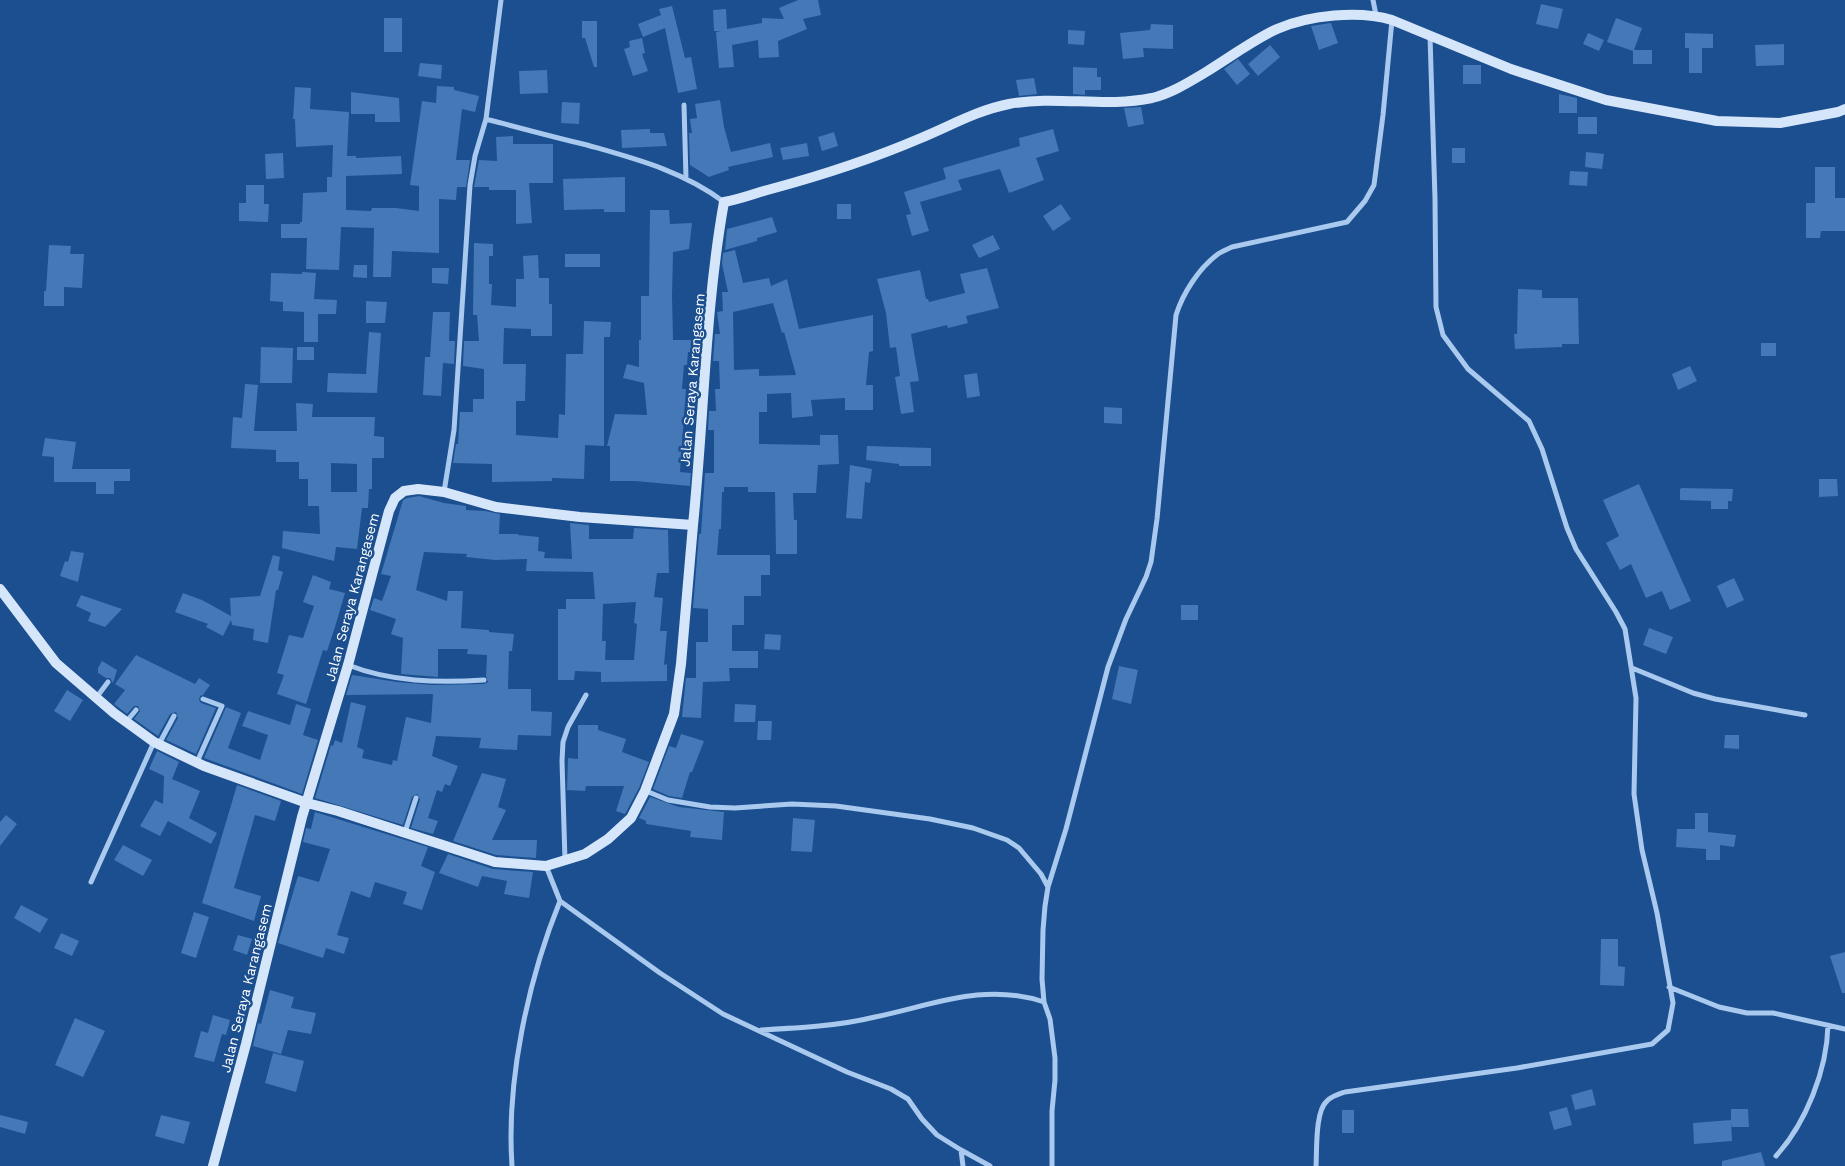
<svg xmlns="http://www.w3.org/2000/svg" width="1845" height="1166" viewBox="0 0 1845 1166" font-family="'Work Sans',sans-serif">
<rect width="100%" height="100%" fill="#1b4f8f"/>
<path fill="#4478b7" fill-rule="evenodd" d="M798,0H818L821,15L803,19L807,29L778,41L779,57L759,58L758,40L732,45L734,67L719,68L716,32L721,31H714L713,10L726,9L727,29L762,23V18L784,19L779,8Z
M1541,4L1563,9L1558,29L1536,24Z
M672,6L685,58L691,57L697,89L678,93L665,28L643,37L638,24L661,15L659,9Z
M384,18H402V52H384Z
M1616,18L1642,28L1634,50H1652V64H1633V51L1607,42Z
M582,21H597V67H594L585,38H582Z
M1331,23L1338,43L1319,50L1311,26Z
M1151,24L1173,25V49L1143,48L1144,57L1123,59L1120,33L1150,30Z
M1068,30L1085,31L1084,45L1068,44Z
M1588,33L1604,40L1599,51L1583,44Z
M1685,33L1713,34V48H1702V73H1689V48H1685Z
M642,38L645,53L642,54L648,71L633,76L624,49L630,47L629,41Z
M1784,44V65L1756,66L1755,45Z
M1270,45L1280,57L1258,76L1248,64Z
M1238,59L1250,74L1237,85L1224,69Z
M420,63L442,65L441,79L418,76Z
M1463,65H1481V84H1463Z
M1073,67L1097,68V77H1101V90H1085V95L1073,94Z
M547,70L548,93L520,94L519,71Z
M1034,78L1037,94L1019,96L1016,80Z
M437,86L454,87V90L479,96L475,112L462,109L456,160H470L466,187H457L456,200L439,199V253L392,251L391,277H373L374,228L341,227L339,270L306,269L307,238H281V224H300V222H302L303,193L327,192V177H332L333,145L296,147L295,119H293L295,87L311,88L310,109L349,112L347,156H356V158L401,156L402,174L346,176V210L371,211L372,208H396L419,211V186L410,185L422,101L436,103Z
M351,92L399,98L400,122H375V114H351Z
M1559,94L1577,98V113H1559Z
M720,100L724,127L731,152L770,143L773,157L728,167L729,170L709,177L690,165L689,133H692L690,119L697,118L695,104Z
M562,102L580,103L579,124L561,123Z
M1141,107L1144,124L1128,127L1124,108Z
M1578,117H1597V134H1578Z
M650,129V133H664L667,146L622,148L621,130Z
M1053,129L1059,151L1036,158L1044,180L1009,193L1000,169L958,180L962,190L920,202L929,231L912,236L906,215L911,214L904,192L946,179L943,168L1020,146L1019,138Z
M834,132L838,146L822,151L818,137Z
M513,136V144H553V183H529L532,223L516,224V190H489V187H474L479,160L497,161L496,137Z
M807,143L809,156L783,160L780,148Z
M1452,148H1465V163H1452Z
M1586,152L1604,154L1602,169L1585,167Z
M283,153L284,178L266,179L265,154Z
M1815,167H1835V198H1845V231H1821L1820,238H1806V203H1815Z
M1570,171L1588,172L1587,186L1569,185Z
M625,177V212H604V209L564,210L563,179Z
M246,185H264V204H269L268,222L239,221V203H246Z
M837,204H851V219H837Z
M1061,204L1071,219L1053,231L1043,216Z
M650,210H669L670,224L692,223L689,249L673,252L672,296L673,340H700L699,352H688L687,365H684L682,389H686L680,472L691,473L690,486L635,481H610V446H607L615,414L647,415L644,383L623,378L627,364L639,367V340H641V296H649Z
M772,217L777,232L757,238V241L725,250L727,229Z
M993,235L1000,249L979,258L972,245Z
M474,243L493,244V256H489V284H492L491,305L516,307V279H524L523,256L538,255L539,278H549V304H552V336H531V329L504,328L503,364H526L525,401H516V435L558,438L559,414L565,415L566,354H583L584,321L611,322L610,337H604V446L585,445L584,479L552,478V481L492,482V464L453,463L456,444H458L460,412H473V399H484V369L463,366L464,341H479L477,315H473Z
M49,245L71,246L70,254H84L82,288L64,287V306H44V291H46Z
M735,250L743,283L769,278L771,286L787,279L799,329L873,315V351L869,352L866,385H873V410H845V398L811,400L813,416L792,418L791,393L767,394V412H759V444L820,445V435H838L839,464L818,465L816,493H793L794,520H797V554H776L775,492H748V487H724V492H722L721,529H719L717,555H770V575H761V596H744V625H732V651H758V668H729L730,681L703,682L701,718L682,717L686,678H696V642H708V609L693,608L699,534H701L705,473H714V430H708L709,411H716L715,389H720L719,361H713L715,334H720L717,312L723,311L722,292H728L722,264L723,253ZM773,303L782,333L784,332L796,375L759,376V369L734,370L733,312Z
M565,254H600V267H565Z
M354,265H367V278L353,277Z
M432,268H449L448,284L432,283Z
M987,268L999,308L966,316L968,323L948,328L947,325L911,334L919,381L910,382L914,412L901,414L895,377L900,376L896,347L890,348L886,313L877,279L920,270L926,299H928L929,302L965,293L960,274Z
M302,272L316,273L314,299L337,300L336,314H318V342H304V312L283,311V302L270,301L271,273L302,274Z
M1518,289L1542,290V298H1578L1579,344H1562V347L1515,349L1514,334H1517Z
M366,301L387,302L385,323H366Z
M433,312H450L449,341H455L454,364L443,363L441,396L423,395L425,357H430Z
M369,332L381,333L377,393L327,392L328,373L366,374Z
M1761,343H1776V356H1761Z
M261,347L293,348L292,383H260Z
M297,347H314V360H297Z
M1690,366L1697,381L1678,390L1672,374Z
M977,373L980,396L967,398L964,375Z
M245,384L258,385L254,431H297L296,403L313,404L312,417H375L374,436L384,437V458H372V489H369L368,508H362L357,549L336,547L334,561L282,548L283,531L320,534L319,506H308V479H299V462H276V450L231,448L233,417L242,418ZM331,463L357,464V492H331Z
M1104,407L1122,408V424L1104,423Z
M45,438L76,442L72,469H130V481H114V494H96V482H54V457L42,456Z
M867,446L931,448V466H899V464L866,460Z
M850,465L872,469L870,483L865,482L862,519L846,518Z
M1819,479H1837L1838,496L1819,497Z
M1639,484L1691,601L1670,610L1662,591L1646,598L1631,564L1620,570L1606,543L1619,536L1603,500Z
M1682,488L1733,489L1732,501H1728V509H1711V501L1680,500V489Z
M419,496L444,503L466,506V510L485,511L500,514L499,534H518V535L539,537L538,551L545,552L544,558L572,559L570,523L589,525V539H633L634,528L668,530L669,573H657L654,597L663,598L660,631H667L664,665L667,664V681L601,682V672L575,671L574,680H558V609H566V599H595L593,572L526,571L527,559L495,560L466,557L467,554L424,552L416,590L447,601L448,591H463L461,628L489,630V632L514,634L512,651H509L508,689H531V711L552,712L551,736L518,735L517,750L479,748L481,738L436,736L432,756L458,766L450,786L445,784L442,792L437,790L428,818L438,821L433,834L411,828L420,799L417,794L412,797L403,825L315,798L331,745L333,746L335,740L342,743L351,702L366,706L357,747L364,750L362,758L392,765L393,760L397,761L406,717L431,723L433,694L346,695L352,675L397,682L432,685L484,684L488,682L486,676L487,655L467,654L468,649H438V677L401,674L403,638L391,634L396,619L370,610L374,598L382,601L391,576L381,574L403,500L407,498ZM636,602L634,623L637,624L634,660H605L606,641H602L603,604Z
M71,551L84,553L78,582L60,576L65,561L68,562Z
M273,555L280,557L278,570L283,572L278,590H276L268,643L253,640L254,629L232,625L231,620L223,636L206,627L208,624L175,612L183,593L202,600L231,616L230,598L260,596Z
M313,575L331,582L329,589L345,593L335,627L327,651L323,650L306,704L277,694L284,675L277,673L289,635L303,638L314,606L303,602Z
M1734,578L1744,600L1727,608L1717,586Z
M81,595L122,609L105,627L88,621L91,613L76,606Z
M1181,605H1198V620H1181Z
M1649,628L1673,637L1666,654L1643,645Z
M765,634L781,635L780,650L764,649Z
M136,655L195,684L199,678L210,685L203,695L200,696L199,700L201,703L216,708L196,754L166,740L178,718L176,712L170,714L158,736L134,719L140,711L138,706H134L127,714L114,704L125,690L115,684Z
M102,661L117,670L113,683L110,678H106L98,673V668Z
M1119,666L1138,670L1131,704L1112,699Z
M67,690L83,700L70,721L54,711Z
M296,704L311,709L303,735L318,740L302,794L204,758L226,707L241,713L228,748L260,760L268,735L242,726L248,711L290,725Z
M735,704L756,705L755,722H734Z
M758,721H772L771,740H757Z
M578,725H598V730L626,739L622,752L649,762L639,788L625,814L616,811L624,786H586L585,791L567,790L568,758L578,759Z
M681,734L704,741L692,772H690L682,798L669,796L653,789L669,746L676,748Z
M1725,735H1739V749L1724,748Z
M157,751L179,762L172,779L200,791L189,818L217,833L211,844L168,821L160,836L140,826L155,800L163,804L164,776L149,769Z
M482,773L506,779L498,807L506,810L492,840H537L536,858L496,855L453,841Z
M237,785L281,801L275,821L255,815L234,888L261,896L254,921L202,903Z
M650,797L679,807L724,812L722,840L690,837L691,831L646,824V821L639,818Z
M315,812L428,847L421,866L435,872L422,910L403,904L407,892L375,882L370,898L351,891L337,935L349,938L344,954L326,948L323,958L278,943L298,876L319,882L330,849L303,842L306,828L311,829Z
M1695,813H1708V832L1736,835L1734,847L1720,845V860H1706V849L1676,847L1677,829H1695Z
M6,815L17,824L0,846V822Z
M793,818L815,820L812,852L791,851Z
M123,845L152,860L143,876L114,860Z
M448,854L493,869L533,872L529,898L504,894L507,881L482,876L478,887L439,873Z
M21,905L48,919L40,933L14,918Z
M194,912L209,917L196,958L181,953Z
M61,933L79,941L72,956L54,948Z
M238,935L252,939L247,955L233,950Z
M1601,939H1618V966L1625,967L1624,986L1600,985Z
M1845,952V993H1842L1830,956Z
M270,990L294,997L291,1008L316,1013L311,1034L288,1030L281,1054L253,1046L258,1023L261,1024Z
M213,1015L230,1020L226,1035L222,1034L214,1062L194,1057L201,1031L208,1033Z
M75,1018L105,1031L83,1077L55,1065Z
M273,1053L304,1061L296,1092L265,1083Z
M1592,1089L1596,1105L1575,1110L1571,1095Z
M1567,1107L1572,1125L1554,1130L1549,1112Z
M1731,1109H1748L1749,1127H1731Z
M1342,1110H1354V1133H1342Z
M0,1115L28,1122L25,1134L0,1127Z
M161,1115L190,1122L184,1144L155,1136Z
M1731,1120L1732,1141L1694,1144L1693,1123Z
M1761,1152L1765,1166H1722V1161Z"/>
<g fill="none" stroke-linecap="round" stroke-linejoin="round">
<path stroke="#a9c9ee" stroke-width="5" d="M1373,0L1376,15
M684,105L686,178
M486,119C520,128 553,137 587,145C636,159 683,171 724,202
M444,492L454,430L470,185L475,156L486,119L501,0
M348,665C391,682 438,683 484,680
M1632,668L1693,693L1715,699L1805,715
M96,698L108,682
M126,722L136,710
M159,744L174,716
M197,762L222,706L203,699
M646,791L668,800L710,807L735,808L792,804L836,806L930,819L973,828L1007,840L1019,848L1041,874L1048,887
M405,832L416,798
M565,860L562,761L563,742L568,727L586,695
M546,866L560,901L660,973L723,1014L847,1072L891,1089L908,1099L922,1119L937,1135L961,1150L990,1166
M91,882L154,742
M1669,987L1719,1007L1747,1013H1773L1845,1029
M761,1030C799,1028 838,1026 875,1017C933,1005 984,982 1044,1002
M961,1150L963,1166
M1776,1156C1806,1123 1827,1070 1828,1025
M512,1166C506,1081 528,980 560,901
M1052,1166V1111L1055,1080V1058L1050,1019L1044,1002L1042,979L1043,930L1045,906L1048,887L1066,829L1108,667L1126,619L1146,577L1151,562L1157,519L1176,315C1183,293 1199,268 1218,254C1222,251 1228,249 1232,247L1347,222L1365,201L1374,185L1383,115L1392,20
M1316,1166C1317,1150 1315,1111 1327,1101C1332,1096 1339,1094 1345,1092L1517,1068L1652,1044L1668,1030L1673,1003L1657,913L1642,850L1634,794L1636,698L1625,629L1616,612L1576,549L1567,528L1542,449L1529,421L1468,369L1443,335L1436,307L1435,199L1430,36"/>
<path stroke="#d6e6fa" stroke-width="10" d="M0,589L56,663L114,713L154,742L204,766L307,803L338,811L495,862L546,866L585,854L608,839L631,818L645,791L674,714L681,664L693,525
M213,1166L246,1044L302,817L348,665L389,511L395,498L404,491L418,489L444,492L496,507L580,517L693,525C704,418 705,308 724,202C741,199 755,193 771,189C823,175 872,159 921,138C950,126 978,110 1009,104C1056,95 1105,108 1152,98C1172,93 1189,82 1206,72C1229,58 1253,40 1277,29C1309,15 1359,10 1392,20L1511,69L1606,100L1717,121L1780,123L1838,112L1845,109"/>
</g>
<g text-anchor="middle" stroke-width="5" stroke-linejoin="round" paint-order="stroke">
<g font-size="14" fill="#fff" stroke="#1b4f8f">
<text transform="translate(692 380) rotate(-85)" y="5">Jalan Seraya Karangasem</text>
<text transform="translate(352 597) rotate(-75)" y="5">Jalan Seraya Karangasem</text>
<text transform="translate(246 988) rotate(-76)" y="5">Jalan Seraya Karangasem</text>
</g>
</g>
</svg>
